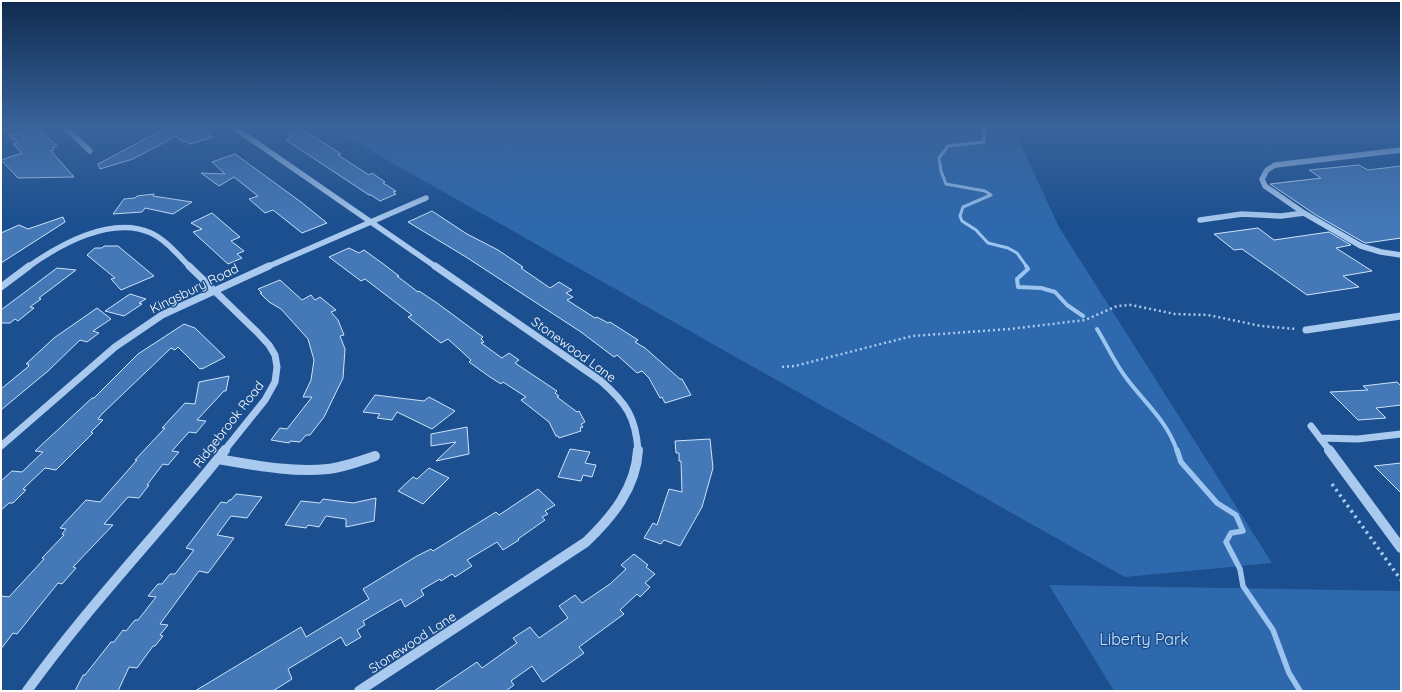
<svg xmlns="http://www.w3.org/2000/svg" width="1402" height="692" viewBox="0 0 1402 692" font-family="Quicksand,sans-serif">
<rect width="100%" height="100%" fill="#1b4f8f"/>
<path fill="#2e69ad" d="M327,126H1012L1059,227L1272,563L1125,577Z
M1049,585L1401,591V691H1114Z"/>
<g fill="none" stroke-linecap="round" stroke-linejoin="round">
<path stroke="#9cc4f0" stroke-width="3" d="M984,126V142L948,146L939,158L941,171L946,184L985,191L991,195L963,207L960,216L962,221L976,230L988,243L1008,248L1017,253L1027,267"/>
<path stroke="#9cc4f0" stroke-width="4" d="M1026,266L1028,269L1017,279L1018,287L1041,288L1055,292L1067,305L1083,316
M1097,329C1107,345 1115,364 1127,379C1145,403 1168,422 1177,451"/>
<path stroke="#9cc4f0" stroke-width="5.5" d="M1177,450L1181,462L1217,503L1236,515L1243,531L1231,533L1226,542L1240,569L1243,586L1273,630L1289,673L1300,691"/>
</g>
<path fill="#4478b7" stroke="#cfe3fa" d="M164,126H198L213,137L190,144L186,141L183,142L176,136L133,159L100,169L98,164L166,128Z
M36,127L57,146L52,148L54,150L51,151L74,177L18,178L1,160L22,153L13,144L17,143L9,135Z
M302,129L341,154L338,155L369,175L372,173L385,182L383,183L396,191L393,192L396,194L380,201L371,195H369L286,140L291,138L287,134Z
M235,154L301,202L327,223L302,233L273,210L265,213L249,199L258,196L234,177L219,186L201,173L225,174L212,162Z
M1359,165L1368,170L1401,166V238L1366,243L1363,242L1316,215L1270,184L1321,178L1309,170Z
M154,194L153,196L192,202L173,214L145,208L142,212L113,214L124,199L135,198L137,196Z
M432,211L467,234L498,250L523,267L521,268L550,288L559,282L572,290L566,293L573,297L567,300L595,318L597,317L608,323L610,322L638,340L635,342L645,348L680,379H682L691,395L665,403L662,397L660,398L649,378L642,371L637,373L617,355L614,357L581,332L466,257L408,222Z
M212,213L240,237L231,241L244,251L237,254L242,258L228,264L193,232L202,229L191,223Z
M63,217L65,222L1,263V233L19,225L28,229Z
M1258,228L1274,240L1329,232L1351,245L1336,248L1372,271L1343,276L1359,287L1307,295L1242,249L1234,250L1214,234Z
M104,246H118L154,276L121,290L111,279L115,278L87,255L95,248H102Z
M349,248L359,253L364,250L382,263L399,276H397L418,292L419,291L437,303L483,337L481,339L484,342L481,343L502,358L509,353L519,360L515,363L557,391L555,393L559,396L557,397L577,412L579,411L585,422L581,424L583,427L580,428L581,431L559,438L558,436H556L549,422L521,400L526,397L503,382L501,384L490,377L469,362L471,360L448,339L441,343L408,317L412,315L365,279L361,281L329,257Z
M57,268L76,270L39,298L41,299L30,307L34,308L18,321L15,319L10,323H1V310Z
M280,280L302,300L311,295L315,300L320,297L336,310L331,312L338,320L344,335L340,336L345,349L343,378L324,417L310,435H306L300,442L290,441L289,443L271,440L280,428L287,429L312,397H303L311,380L314,360L308,339L281,309L269,302L260,293H262L258,289Z
M130,294L146,299L139,303L142,304L124,316L105,311Z
M97,308L111,319L93,331L99,333L87,342L80,340L48,371L1,410V389L29,366L28,365L29,364H26L54,338Z
M184,324L195,328L225,357L202,369V368L200,369L178,347L175,350L171,348L102,414L98,419L103,420L91,432L93,433L56,470L45,468L23,489L26,490L13,503H9L1,510V481L12,471L22,472L43,452L35,451L92,398H94L138,354Z
M229,376L226,391H224L197,420L206,421L196,433L189,432L172,451L179,452L168,465L163,464L147,485H149L139,498L128,497L104,524L113,525L73,567L76,568L62,584L58,583L17,634L13,633L1,649V596L9,597L44,559L42,558L64,535L62,534L66,529L60,528L86,500L100,502L137,460H135L165,428H162L185,403L195,404L199,382Z
M1397,382L1401,386V405L1376,408L1386,418L1358,420L1330,392L1368,390L1363,386Z
M375,395L424,401L429,397L455,411L432,429L397,412L392,420L377,418L380,414L363,412Z
M467,427L469,454L436,461L456,442L431,446V434Z
M710,439L713,468L702,507L680,546L664,540L661,544L644,538L653,523L657,525L669,489L682,492L681,461H679V453H676L675,441Z
M570,449L590,452L585,463L596,465L592,477L583,475L581,481L558,477Z
M1401,463V493L1374,466Z
M429,468L449,478L423,504L398,491L413,477L417,479Z
M538,489L555,505L545,511L548,514L542,517L545,520L518,539L519,540L503,550L497,542L467,560L472,566L455,577L452,574L441,581L440,579L421,590L424,595L405,607L401,599L363,621L365,625L357,630L361,637L346,646L341,637L288,669L292,679L273,691H195L301,627L306,637L369,599L363,589L417,556L431,549L433,551L496,512L499,515Z
M236,494L262,497L247,518L231,516L217,535L234,538L208,573L199,571L160,624L168,625L160,635L163,636L155,646H153L137,668L129,667L118,691H75L83,675H85L111,642H114L123,630L126,631L135,620H138L156,597L148,596L158,584H162L170,574H175L194,550L186,548L221,502L227,503L229,500H231Z
M376,498L374,521L346,527V519L326,516L319,527L308,525L306,528L285,525L301,501L320,503L323,499L353,503Z
M634,554L648,565L646,567L655,574L645,583L650,587L640,597L637,594L620,610L624,614L579,647L584,653L543,682L532,666L511,681L514,685L506,691H434L477,662L482,668L517,643L513,638L530,627L539,638L568,618L559,606L575,595L582,603L610,584L626,569L621,565Z"/>
<g fill="none" stroke-linecap="round" stroke-linejoin="round">
<path stroke="#a9c9ee" stroke-width="2.5" stroke-dasharray="2 3" stroke-linecap="butt" d="M782,367L795,366L912,336L1010,329L1085,320L1117,306L1131,305L1175,314L1208,315L1261,326L1296,329"/>
<path stroke="#a9c9ee" stroke-width="3.5" stroke-dasharray="2.5 4" stroke-linecap="butt" d="M1332,484L1401,580"/>
<path stroke="#a9c9ee" stroke-width="5.5" d="M64,126L90,151
M232,126L436,267
M1,129L10,126
M1304,213L1265,186L1262,179L1267,170L1275,165L1401,150
M1200,220L1242,214L1281,216L1304,213L1361,246L1381,252L1401,255
M28,267C59,245 111,215 151,233C166,240 178,255 190,267
M267,267L426,198"/>
<path stroke="#a9c9ee" stroke-width="7" d="M189,266L257,332L269,345L275,355L277,367L275,382L265,400L224,451
M435,266L601,381C626,403 636,417 638,451
M1,287L29,266
M1306,330L1401,316
M1311,426L1330,451
M1320,438L1358,439L1401,434
M1,446L115,347L162,315L269,266"/>
<path stroke="#a9c9ee" stroke-width="10" d="M1329,450L1401,548
M218,459C254,465 291,473 328,469C344,467 360,461 375,456
M27,691C88,606 160,532 225,450
M359,691L586,542C612,517 636,488 638,450"/>
</g>
<linearGradient id="sky" x2="0" y2="1"><stop stop-color="#0f2b4f"/><stop offset="0.57" stop-color="#39639b"/><stop offset="1" stop-color="#39639b" stop-opacity="0"/></linearGradient>
<rect width="1402" height="223" fill="url(#sky)"/>
<g text-anchor="middle" stroke-width="3" stroke-linejoin="round" paint-order="stroke">
<g font-size="13" fill="#fff" stroke="#1b4f8f">
<text transform="translate(194 288) rotate(-26)" y="5">Kingsbury Road</text>
<text transform="translate(574 349) rotate(36)" y="5">Stonewood Lane</text>
<text transform="translate(228 424) rotate(-52)" y="5">Ridgebrook Road</text>
<text transform="translate(412 642) rotate(-33)" y="5">Stonewood Lane</text>
</g>
<g font-size="16" fill="#cfe3fa" stroke="#1b4f8f">
<text x="1144" y="645">Liberty Park</text>
</g>
</g>
<rect width="1402" height="692" fill="none" stroke="#ffffff" stroke-width="4"/>
</svg>
